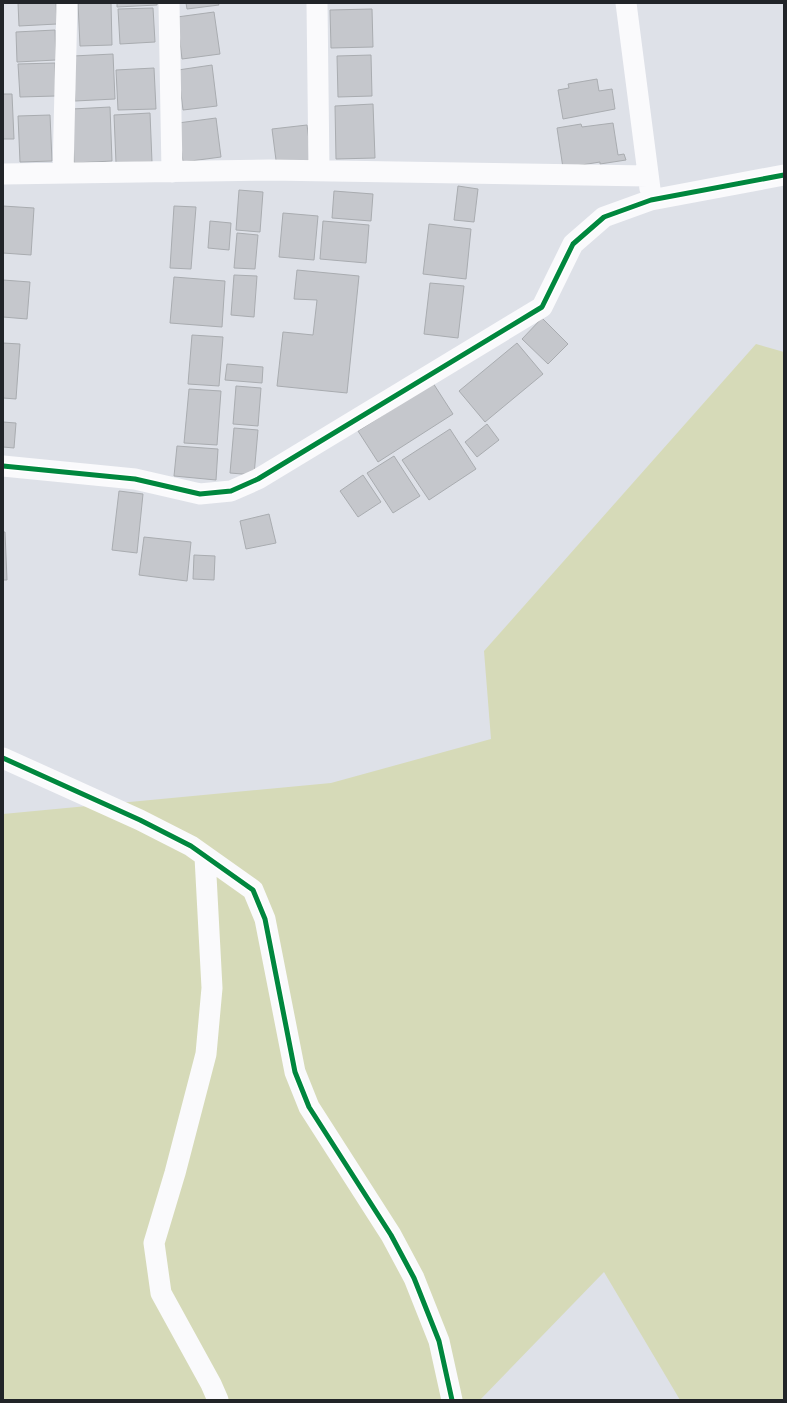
<svg xmlns="http://www.w3.org/2000/svg" width="787" height="1403" viewBox="0 0 787 1403" font-family="'Public Sans',sans-serif">
<rect width="100%" height="100%" fill="#dee1e8"/>
<path fill="#d6dab8" d="M756,344L784,352V1400H680L604,1272L480,1400H3V814L331,783L491,739L484,651Z"/>
<path fill="#c5c7cc" stroke="#a9acb0" d="M18,3H56L57,24L19,26Z
M78,3H111L112,45L80,46Z
M117,3H157V5L117,7Z
M186,3H218L219,5L187,9Z
M153,8L155,42L120,44L118,9Z
M372,9L373,47L331,48L330,10Z
M214,12L220,54L182,59L177,17Z
M55,30L56,60L17,62L16,32Z
M113,54L115,99L75,101L73,56Z
M371,55L372,96L338,97L337,56Z
M55,63L56,96L20,97L18,64Z
M212,65L217,106L183,110L178,70Z
M154,68L156,109L118,110L116,70Z
M597,79L599,91L612,89L615,109L563,119L558,90L569,88L568,84Z
M3,94H12L14,139H3Z
M373,104L375,158L336,159L335,106Z
M110,107L112,161L74,163L72,109Z
M150,113L152,162L116,163L114,115Z
M50,115L52,161L20,162L18,116Z
M216,118L221,157L183,162L178,123Z
M613,123L618,155L624,154L626,160L600,164V162L563,168L557,128L581,124L582,127Z
M307,125L312,163L277,168L272,129Z
M458,186L478,189L474,222L454,220Z
M239,190L263,192L260,232L236,230Z
M334,191L373,194L371,221L332,218Z
M3,206L34,208L31,255L3,253Z
M174,206L196,207L191,269L170,268Z
M283,213L318,216L314,260L279,257Z
M210,221L231,223L229,250L208,248Z
M323,221L369,225L366,263L320,259Z
M429,224L471,229L466,279L423,274Z
M237,233L258,235L255,269L234,268Z
M297,270L359,276L347,393L277,386L283,332L313,335L317,300L294,299Z
M234,275L257,276L254,317L231,315Z
M174,277L225,281L222,327L170,323Z
M3,280L30,282L27,319L3,317Z
M430,283L464,286L458,338L424,334Z
M542,318L568,344L548,364L522,339Z
M192,335L223,337L219,386L188,384Z
M3,343L20,344L16,399L3,398Z
M517,343L543,374L485,422L459,391Z
M227,364L263,367L262,383L225,380Z
M433,383L453,414L378,462L358,431Z
M236,386L261,388L258,426L233,424Z
M189,389L221,391L217,445L184,443Z
M3,422L16,423L14,448L3,447Z
M487,424L499,440L477,457L465,442Z
M234,428L258,430L254,475L230,473Z
M450,429L476,469L429,500L402,460Z
M177,446L218,449L216,480L174,476Z
M394,456L420,496L393,513L367,473Z
M363,475L381,502L358,517L340,491Z
M119,491L143,494L137,553L112,550Z
M269,514L276,543L246,549L240,521Z
M3,532H5L7,580H3Z
M144,537L191,542L187,581L139,575Z
M194,555L215,556L214,580L193,579Z"/>
<g fill="none" stroke-linecap="round" stroke-linejoin="round">
<path stroke="#fafafc" stroke-width="21" d="M169,3L172,172
M317,3L319,171
M626,3L650,189
M63,173L67,3
M3,174L269,170L648,176
M3,466L135,479L200,494L231,491L258,479L542,307L573,244L604,217L651,200L784,175
M3,758L140,820L191,846L253,890L265,919L295,1072L309,1107L391,1235L414,1278L439,1341L452,1400
M205,857L212,988L206,1054L175,1173L154,1243L161,1293L211,1384L218,1400"/>
<defs>
<path id="cycleway" d="M3,466L135,479L200,494L231,491L258,479L542,307L573,244L604,217L651,200L784,175
M3,758L140,820L191,846L253,890L265,919L295,1072L309,1107L391,1235L414,1278L439,1341L452,1400"/>
</defs>
<use href="#cycleway" stroke="#fff" stroke-width="8"/>
<use href="#cycleway" stroke="#00873e" stroke-width="5"/>
</g>
<rect width="787" height="1403" fill="none" stroke="#212428" stroke-width="8"/>
</svg>
